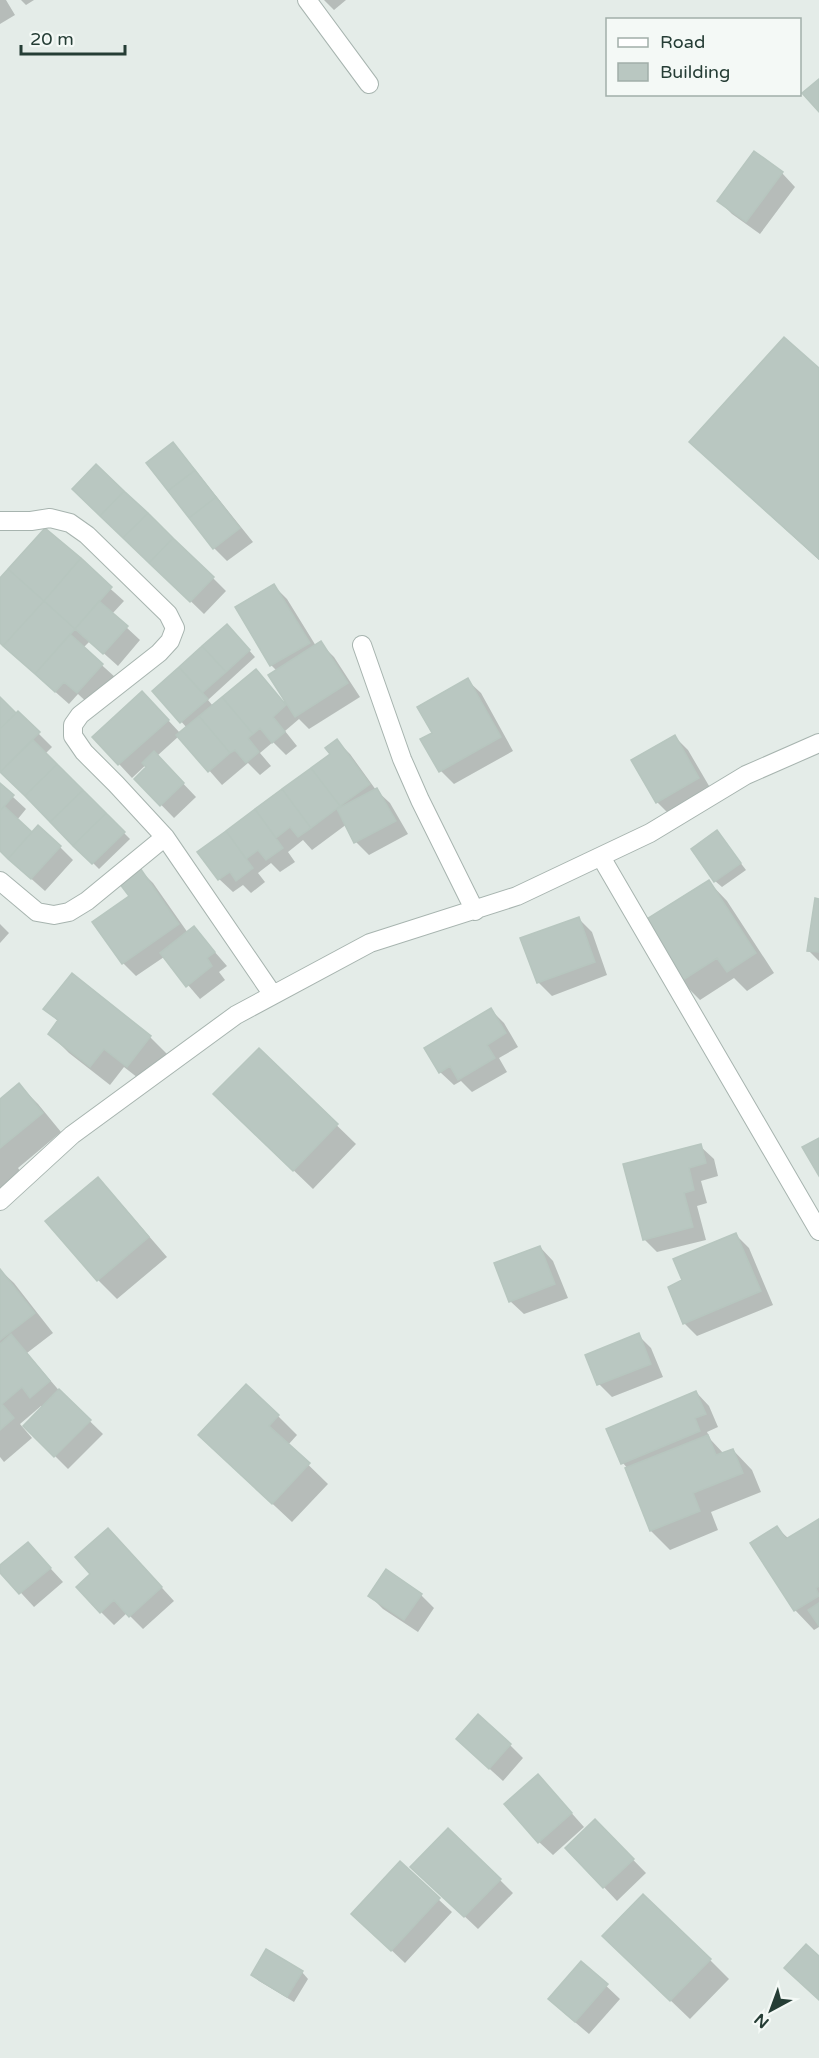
<svg xmlns="http://www.w3.org/2000/svg" width="819" height="2058" viewBox="0 0 819 2058" font-family="'Varela Round',sans-serif">
<rect width="100%" height="100%" fill="#e4ece8"/>
<path fill="#0003" d="M0,0H6L15,15L0,24Z
M21,0H34L26,5Z
M324,0H346L334,10Z
M782,173L795,187L760,234L732,214L719,201Z
M819,370V560L715,465Z
M180,451L253,542L227,561L214,548Z
M115,528L213,578L226,591L204,614Z
M45,530L124,601L112,614L140,640L118,666L90,641L83,648L116,678L91,706L78,694L69,704L0,643V581Z
M274,586L287,599L316,646L320,643L334,657L360,697L309,729L299,719L285,731L297,746L286,755L273,742L260,753L271,766L260,775L248,763L222,785L179,736L157,756L196,797L174,818L136,779L152,763L150,761L132,778L94,737L155,706L180,733L187,728L154,691L233,632L255,657L208,700L213,706L256,671L285,704L287,702L277,671L271,665L237,608Z
M467,680L481,693L513,751L454,784L441,771L422,739L434,733Z
M0,700L16,715L18,713L52,747L45,754L130,839L99,869L0,770Z
M675,737L688,750L712,791L670,815L657,802Z
M337,741L350,754L376,790L390,803L408,834L369,855L356,842L347,824L312,850L303,840L288,852L295,862L280,872L271,863L258,873L265,882L251,893L243,885L233,892L219,879L199,852L332,754Z
M0,785L26,809L17,820L33,834L60,847L73,860L45,891L0,851Z
M717,832L746,870L722,887L715,881Z
M140,870L153,883L188,933L194,928L227,966L219,972L225,980L200,999L164,957L136,976L123,963L131,897Z
M708,881L727,901L774,973L747,991L734,978L700,1000L681,981Z
M819,901V961L808,950Z
M578,918L592,932L607,975L552,996L538,982Z
M0,924L9,933L0,943Z
M72,975L150,1037L169,1056L147,1085L124,1067L110,1085L69,1053L50,1034L59,1022L45,1009Z
M491,1010L504,1023L518,1047L499,1058L507,1072L472,1092L461,1081L454,1085L440,1072Z
M259,1050L356,1144L313,1189L234,1113Z
M19,1085L38,1104L61,1132L18,1168L25,1177L0,1197V1100Z
M700,1146L714,1159L718,1176L701,1181L707,1203L697,1206L706,1240L657,1252L644,1239Z
M97,1179L116,1198L167,1257L117,1299L98,1280Z
M736,1235L749,1248L773,1305L697,1336L684,1323V1281Z
M540,1247L553,1261L568,1298L524,1314L510,1301Z
M0,1270L14,1283L53,1333L27,1353L62,1394L103,1434L68,1469L25,1426L43,1408L41,1406L20,1424L32,1438L4,1462L0,1457Z
M638,1335L651,1348L663,1377L612,1397L599,1384Z
M696,1392L709,1406L718,1427L707,1432L711,1440L724,1454L733,1450L752,1470L761,1492L711,1512L718,1530L670,1550L651,1531L628,1469L623,1463L608,1430Z
M278,1416L297,1435L288,1445L328,1484L292,1522L219,1454Z
M819,1520V1627L814,1630L795,1610L752,1543L777,1528L789,1539Z
M121,1543L174,1601L143,1629L127,1613L114,1625L101,1612Z
M28,1544L63,1582L34,1607L0,1570V1567Z
M421,1595L434,1608L418,1632L383,1609L370,1596Z
M510,1745L523,1758L503,1781L471,1752Z
M551,1790L584,1827L553,1855L539,1842Z
M608,1834L646,1873L617,1901L567,1848Z
M426,1880H500L513,1893L478,1929Z
M438,1899L452,1912L405,1963L367,1927Z
M623,1955L710,1960L729,1979L690,2019Z
M582,1963L620,1999L589,2034L563,2012Z
M302,1972L308,1979L294,2002L259,1981L252,1975Z"/>
<path fill="#b9c7c1" stroke="#b7c6bf" stroke-width="1.5" d="M819,79V112L802,93Z
M754,151L783,172L746,222L717,201Z
M784,337L819,368V559L689,442Z
M173,442L195,470L168,491L146,463Z
M96,464L124,491L100,516L72,489Z
M195,470L216,497L189,518L168,491Z
M124,491L148,513L123,538L100,516Z
M216,497L240,528L213,549L189,518Z
M148,513L173,538L149,563L123,538Z
M45,528L81,558L44,601L8,569Z
M173,538L214,577L190,602L149,563Z
M81,558L112,587L75,629L44,601Z
M8,569L44,601L3,646L0,643V578Z
M274,584L310,643L270,666L235,607Z
M44,601L75,629L35,674L3,646Z
M99,601L128,626L103,654L75,629Z
M227,624L250,650L226,672L202,646Z
M70,634L103,664L77,693L64,682L55,692L35,674Z
M321,641L348,683L295,717L268,675Z
M202,646L226,672L202,693L179,667Z
M179,667L208,699L180,723L152,691Z
M256,669L286,705L273,717L285,732L272,743L260,728L253,734L222,697Z
M468,678L501,737L439,772L420,739L432,733L417,707Z
M142,691L169,720L118,765L92,737Z
M0,697L16,713L0,729Z
M222,697L253,734L248,738L259,752L246,763L235,750L230,753L199,716Z
M18,711L40,732L0,772V729Z
M199,716L230,753L208,772L176,735Z
M675,735L699,778L656,803L631,760Z
M337,739L370,784L340,806L311,768L330,754L325,748Z
M33,740L57,764L25,796L0,772Z
M154,751L184,783L160,806L134,779L146,767L142,763Z
M57,764L83,790L50,822L25,796Z
M311,768L340,806L311,828L282,789Z
M0,783L14,795L0,811Z
M377,788L396,821L354,843L337,809Z
M282,789L311,828L298,837L290,827L276,838L255,809Z
M83,790L106,813L73,846L50,822Z
M4,806L32,832L8,859L0,851V811Z
M255,809L283,848L266,860L258,850L246,859L226,831Z
M106,813L125,832L92,864L73,846Z
M38,825L61,846L31,879L8,859Z
M717,830L741,863L714,882L691,849Z
M226,831L253,868L236,881L230,872L218,880L197,852Z
M140,868L179,924L122,964L92,922L129,896L119,883Z
M709,880L756,953L727,972L717,958L680,982L642,922Z
M815,898L819,899V952L807,951Z
M579,917L595,962L537,983L520,938Z
M194,926L215,952L207,958L212,966L186,987L160,953Z
M72,973L151,1036L127,1067L104,1049L90,1067L48,1034L58,1020L43,1009Z
M491,1008L506,1033L487,1045L495,1058L458,1080L450,1066L439,1073L424,1048Z
M259,1048L338,1124L293,1171L213,1094Z
M19,1083L43,1113L0,1148V1099Z
M819,1138V1176L802,1147Z
M701,1144L706,1163L689,1168L694,1190L684,1193L693,1227L643,1240L623,1164Z
M98,1177L149,1237L97,1281L45,1221Z
M736,1233L761,1291L683,1324L668,1287L682,1280L673,1259Z
M540,1246L555,1284L509,1302L494,1263Z
M0,1269L35,1313L0,1340Z
M639,1333L651,1364L597,1385L585,1355Z
M11,1334L50,1381L30,1398L22,1387L2,1404L14,1418L0,1430V1344Z
M246,1384L279,1415L269,1426L310,1463L272,1504L198,1435Z
M59,1389L91,1420L54,1457L23,1426Z
M696,1391L706,1414L695,1418L700,1431L621,1464L606,1429Z
M708,1435L716,1455L733,1449L743,1473L693,1493L700,1511L650,1531L625,1468Z
M819,1519V1586L816,1588L819,1596L794,1611L750,1543L777,1526L786,1539Z
M108,1528L162,1587L129,1617L114,1600L100,1613L76,1587L90,1574L75,1557Z
M28,1542L51,1568L19,1594L0,1573V1565Z
M386,1569L422,1594L404,1620L368,1596Z
M819,1603V1626L808,1610Z
M478,1714L511,1744L489,1769L456,1739Z
M538,1774L572,1813L538,1843L504,1804Z
M595,1819L634,1859L603,1888L565,1848Z
M448,1828L501,1879L464,1917L410,1867Z
M400,1861L440,1898L391,1951L351,1914Z
M643,1894L711,1959L670,2001L602,1936Z
M806,1944L819,1956V2000L784,1968Z
M266,1949L303,1971L287,1997L251,1975Z
M581,1961L608,1984L575,2022L548,1999Z"/>
<g fill="none" stroke-linecap="round" stroke-linejoin="round">
<defs>
<path id="minor" d="M307,0L369,84
M0,521H31L50,518L70,523L87,535L168,614L175,628L170,641L159,653L80,715L73,725V736L84,752L116,784L165,837L273,995
M362,645L402,759L420,800L475,911
M601,857L819,1231
M0,881L37,912L54,915L69,912L87,901L165,837
M0,1201L72,1135L236,1015L370,943L517,896L650,833L746,775L819,743"/>
</defs>
<use href="#minor" stroke="#a7b4af" stroke-width="20"/>
<use href="#minor" stroke="#fff" stroke-width="18"/>
</g>
<rect x="606" y="18" width="195" height="78" fill="#f4f9f6" stroke="#a1aea9" stroke-width="1.5"/>
<rect x="618" y="38" width="30" height="9" fill="#ffffff" stroke="#a1aea9" stroke-width="1.5"/>
<text x="660" y="48" font-size="18" fill="#253d35">Road</text>
<rect x="618" y="63" width="30" height="18" fill="#b9c7c1" stroke="#a1aea9" stroke-width="1.5"/>
<text x="660" y="78" font-size="18" fill="#253d35">Building</text>
<g transform="translate(771 2010) rotate(221)" stroke="#f4f9f6" stroke-width="4.5" paint-order="stroke">
<path d="M0-4.5L10 22L0 15L-10 22Z" fill="#253d35"/>
<text y="-9" font-size="16" font-weight="bold" text-anchor="middle" fill="#253d35">N</text>
</g>
<path d="M21 45v9h104v-9" fill="none" stroke="#253d35" stroke-width="3"/>
<text x="30" y="45" font-size="18" fill="#253d35" stroke="#f4f9f6" stroke-width="4.5" paint-order="stroke">20 m</text>
</svg>
